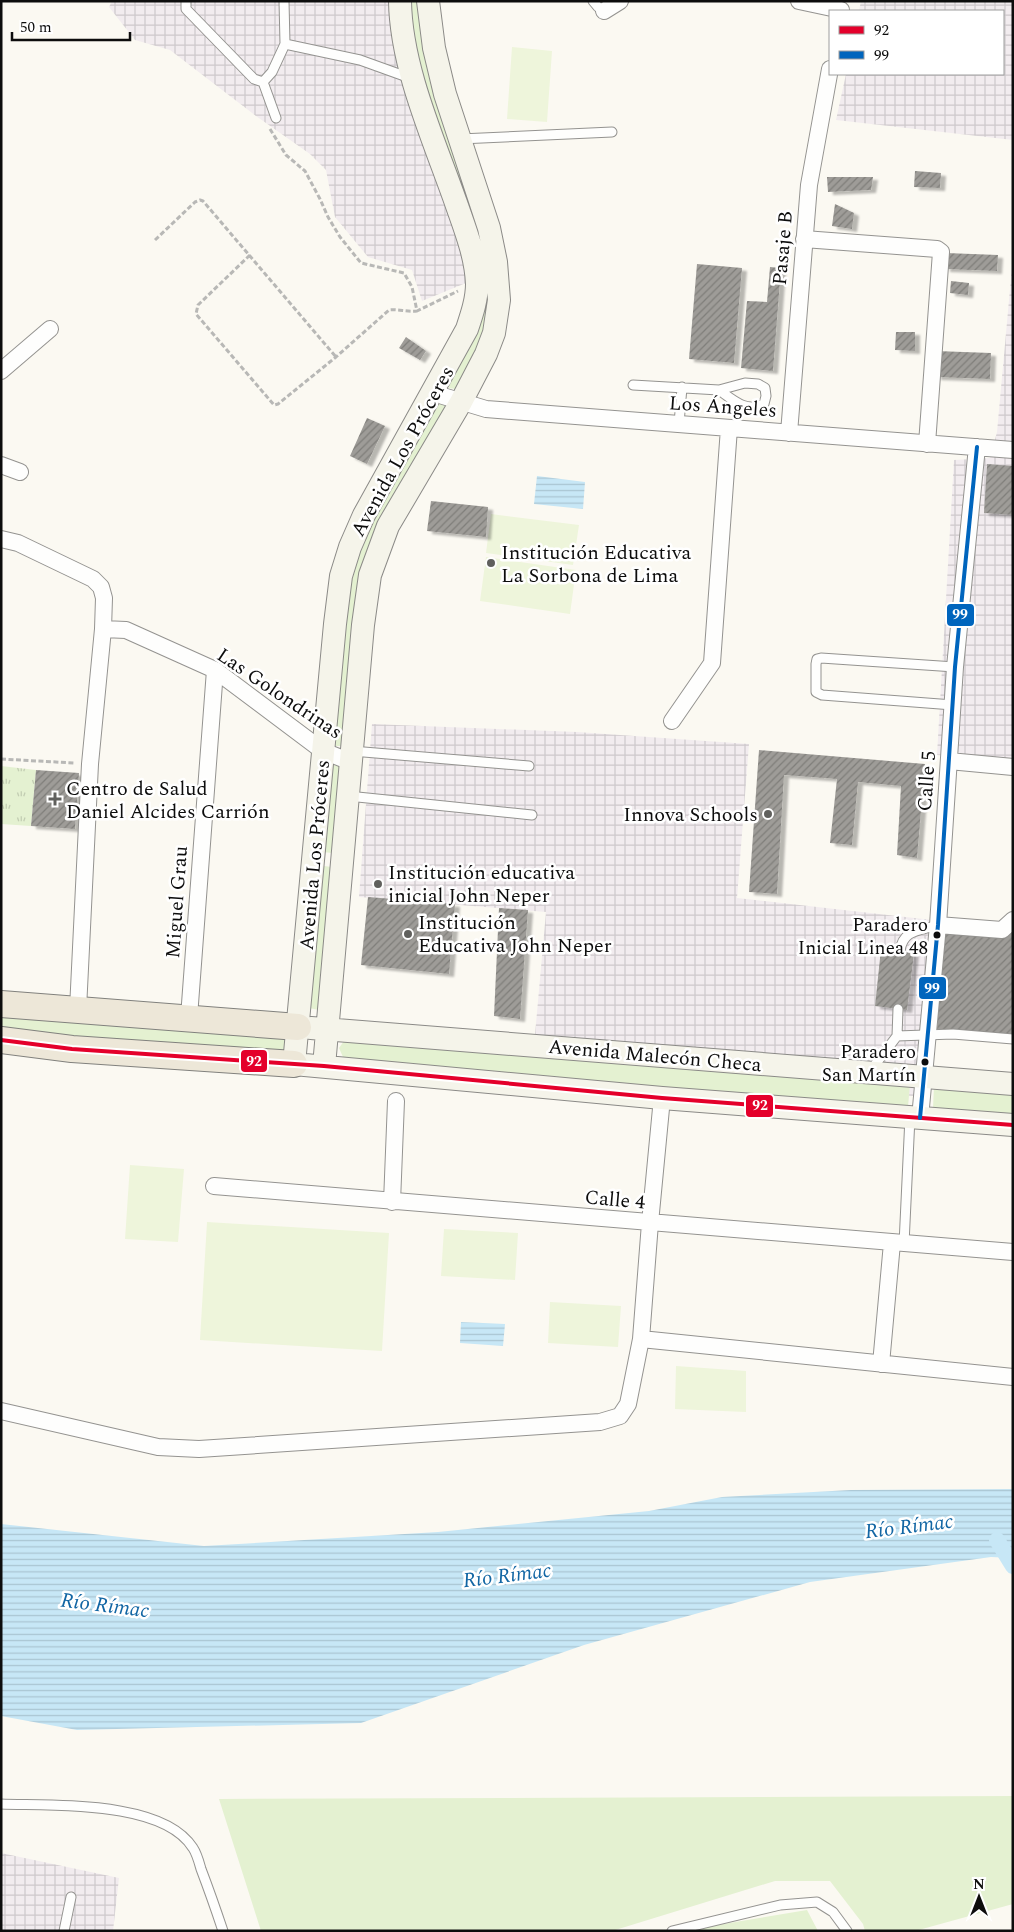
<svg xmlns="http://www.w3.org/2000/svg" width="1014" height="1932" viewBox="0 0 1014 1932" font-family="Spectral,serif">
<defs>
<pattern id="industrial-grid" width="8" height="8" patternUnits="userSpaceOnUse" patternTransform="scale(1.25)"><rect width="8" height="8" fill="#f2ecef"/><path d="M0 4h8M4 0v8" fill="none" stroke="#cec9cc"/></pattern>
<pattern id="park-tufts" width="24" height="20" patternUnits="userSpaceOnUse" patternTransform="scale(1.25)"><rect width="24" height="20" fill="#e4f1d1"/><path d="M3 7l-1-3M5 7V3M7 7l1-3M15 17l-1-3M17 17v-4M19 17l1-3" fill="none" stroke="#c2cdb2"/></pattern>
<pattern id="water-rules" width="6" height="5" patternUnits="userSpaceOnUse" patternTransform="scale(1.25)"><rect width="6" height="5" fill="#c7e7f6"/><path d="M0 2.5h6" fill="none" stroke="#aac5d2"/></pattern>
<pattern id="building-hatch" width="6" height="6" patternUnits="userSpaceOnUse" patternTransform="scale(1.25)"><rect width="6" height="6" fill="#9e9c98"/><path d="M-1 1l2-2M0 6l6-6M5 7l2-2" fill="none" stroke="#7f7e7a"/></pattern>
<filter id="shadow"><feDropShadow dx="5" dy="3" stdDeviation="1" flood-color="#0004"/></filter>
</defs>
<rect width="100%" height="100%" fill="#fbf9f2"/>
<path fill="url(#industrial-grid)" d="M112,1H414L487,267L466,283L422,301L412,270L368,257L335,217L326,170L310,154L256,116L170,50L135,40L109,7Z
M861,1H1013V140L836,120L846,74H1003V11H859Z
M1013,256V760L937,755L954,460L990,458L997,432Z
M372,724L577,732L749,744L737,898L932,920L914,1096L532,1068L546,912L359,897Z
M1,1853L119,1878L113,1931H1Z"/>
<path fill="#e4f1d1" d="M407,1H423L476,202L494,306L461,390L449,388L448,381L480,305L431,120Z
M436,401L447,405L385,521L343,746H335L333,742L344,610L355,554Z
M333,765L342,766L332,853L323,852Z
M324,866L332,867L319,1010L309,1008Z
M1,1011L284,1033L290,1041L287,1054L1,1031Z
M344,1041L910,1084L908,1107L351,1063L343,1057L339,1048Z
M934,1085L1013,1091V1116L933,1109Z
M1013,1796V1904L915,1931H865L863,1924L830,1881H775L612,1931H261L219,1799Z
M807,1910L818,1931H681Z"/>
<path fill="url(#park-tufts)" d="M1,766L36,770L31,826L1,824Z"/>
<path fill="#eef5db" d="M512,47L552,51L547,122L507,119Z
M491,514L579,525L573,565L486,553Z
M486,557L576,570L570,614L480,601Z
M130,1165L184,1169L178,1242L125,1239Z
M207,1222L389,1233L382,1351L200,1340Z
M444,1229L518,1233L515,1280L441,1276Z
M550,1302L621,1306L618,1347L548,1343Z
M676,1366L746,1371V1412L675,1409Z"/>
<path fill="url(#water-rules)" d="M537,476L585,482L583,509L534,504Z
M461,1322L505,1324L503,1346L460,1343Z
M1013,1489V1558L991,1557L810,1582L584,1645L361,1723L77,1730L1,1716V1524L204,1546L438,1532L649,1511L722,1497L851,1490Z"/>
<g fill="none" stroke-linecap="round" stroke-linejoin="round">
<path stroke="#c7e7f6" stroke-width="16" d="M997,1540L1013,1566"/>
</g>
<path fill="url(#building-hatch)" filter="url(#shadow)" d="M915,171L941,173L940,188L914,187Z
M827,177H873L871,190L828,192Z
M835,204L854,213L852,229L832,226Z
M946,253L998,255L997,271L945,269Z
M697,264L742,268L734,363L689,359Z
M770,267L781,268L773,371L741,368L747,301L767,302Z
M951,281L969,283L968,295L950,293Z
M896,332H915V351L895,350Z
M406,337L426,351L420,360L399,348Z
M936,351L991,353L990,379L936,377Z
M367,418L385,426L367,464L350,456Z
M987,464L1013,466V515L984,513Z
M431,501L488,507L486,537L427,531Z
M759,750L925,764L917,858L897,855L901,786L858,782L852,845L830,843L837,779L784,775L777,894L749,892Z
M36,770L79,773L75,829L31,826Z
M368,897L455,904L449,974L361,965Z
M499,908L528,910L520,1019L494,1016Z
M944,927L1013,931V1034L937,1029Z
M881,949L914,953L907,1010L875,1006Z"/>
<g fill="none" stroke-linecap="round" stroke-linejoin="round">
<defs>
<path id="lane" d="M186,1V9L254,79L263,82
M593,1L598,7L604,11
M285,44L360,60L410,78
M276,118L263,82L272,72L285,44L284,1
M460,139L612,132
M633,385L719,390L745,383L758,384L765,388L766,396L764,404C746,413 733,400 719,390
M679,424L682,387
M953,705L822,695L816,692V664L817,659L821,658L955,667
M352,751L529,766
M348,796L532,815
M900,951C903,929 920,931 938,925
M897,1036L953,1034L1013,1039
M871,1070L897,1036L898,1009
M904,1244L910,1117
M1,1804C53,1806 163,1800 193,1848C197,1854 199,1862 201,1869C209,1890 216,1910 223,1931
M64,1931L71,1897
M672,1931L780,1905L817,1902L833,1912L847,1931"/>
<path id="street" d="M799,1L841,10
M604,11L620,1
M804,239L937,249L941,252L927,444
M1,371L50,329
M433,393L486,409L1013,450
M789,433L809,185L830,69
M1,465L20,472
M1,539L18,543L93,579L101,587L104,598L103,629L90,764L78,1009
M103,629L126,630L215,670L323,751L351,762
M672,721L712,663L729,428
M949,761L1013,767
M938,925L1002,930L1013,920
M189,1017L215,670
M920,1118L938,925L955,667L977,447
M214,1186L1013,1252
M392,1202L396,1101
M641,1339L1013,1377
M881,1364L892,1243
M1,1411L158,1447L199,1449L600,1422L620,1416L628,1404L641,1339L650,1223L662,1098"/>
<path id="secondary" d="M400,1C401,68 434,140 456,203C465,229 476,256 477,284C477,299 472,314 467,329L364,515L350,547L341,576L335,624L294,1064L662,1098L1013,1125
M311,1028L1013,1084
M324,1066L363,625L370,575L388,526L461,402L486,354L494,333L499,300L496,262L489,228L445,94L434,48L428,1"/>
<path id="primary" d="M1,1004L298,1027
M1,1040L72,1049L294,1064"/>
</defs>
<use href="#lane" stroke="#949390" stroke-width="11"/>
<use href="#street" stroke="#949390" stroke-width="18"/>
<use href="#secondary" stroke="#8b8a87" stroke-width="24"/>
<use href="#primary" stroke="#81817d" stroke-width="28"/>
<path stroke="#b8b8b6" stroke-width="3" stroke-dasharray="5 2.5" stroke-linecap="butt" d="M270,129L286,155L305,171L320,199L328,217L340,237L361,263L404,273L412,287L417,311L458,291
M155,240L195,202L200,200L203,201L336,357
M250,255L198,305L196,314L274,405L278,404L336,357L389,310C398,309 407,312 417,311
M1,759L74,763"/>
<use href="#lane" stroke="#fefefd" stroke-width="9"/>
<use href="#street" stroke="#fefefd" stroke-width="16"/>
<use href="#secondary" stroke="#f5f4ea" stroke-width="22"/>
<use href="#primary" stroke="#ede7d8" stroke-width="26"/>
<defs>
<path id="bus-1" d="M1,1040L72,1049L324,1066L662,1098L1013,1125"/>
<path id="bus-2" d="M920,1118L938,925L955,667L977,447"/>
</defs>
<use href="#bus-1" stroke="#fff" stroke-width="8"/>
<use href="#bus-2" stroke="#fff" stroke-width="8"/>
<use href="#bus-1" stroke="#e4002b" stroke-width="4"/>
<use href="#bus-2" stroke="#0065bd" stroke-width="4"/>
</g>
<g fill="#60605d" stroke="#fff" stroke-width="2">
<circle cx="491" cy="563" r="5"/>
<path d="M52.5 791.5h5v5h5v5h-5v5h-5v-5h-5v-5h5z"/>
<circle cx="768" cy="814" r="5"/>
<circle cx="378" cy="884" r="5"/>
<circle cx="408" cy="934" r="5"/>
</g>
<g fill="#0d0d0d" stroke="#fff" stroke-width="2">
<circle cx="937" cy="935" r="4.5"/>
<circle cx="925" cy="1062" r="4.5"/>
</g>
<g text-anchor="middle" stroke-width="5" stroke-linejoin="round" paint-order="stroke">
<g font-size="19" fill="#0d0d0d" stroke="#fff" text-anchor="end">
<text x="928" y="931">Paradero<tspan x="928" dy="23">Inicial Linea 48</tspan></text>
<text x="916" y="1058">Paradero<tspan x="916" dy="23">San Martín</tspan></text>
</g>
<g font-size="20" fill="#0d0d0d" stroke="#fff">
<text transform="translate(782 248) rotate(-85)" y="7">Pasaje B</text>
<text transform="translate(723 406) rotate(4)" y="7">Los Ángeles</text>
<text transform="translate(402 451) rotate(-61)" y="7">Avenida Los Próceres</text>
<text transform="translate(280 693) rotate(34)" y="7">Las Golondrinas</text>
<text transform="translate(926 781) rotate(-86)" y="7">Calle 5</text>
<text transform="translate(314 855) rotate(-85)" y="7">Avenida Los Próceres</text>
<text transform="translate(176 902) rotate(-86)" y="7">Miguel Grau</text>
<text transform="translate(655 1055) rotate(5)" y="7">Avenida Malecón Checa</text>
<text transform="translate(615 1199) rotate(5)" y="7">Calle 4</text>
</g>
<g font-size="20" fill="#0d0d0d" stroke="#fff" text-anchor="start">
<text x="501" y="559">Institución Educativa<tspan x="501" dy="23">La Sorbona de Lima</tspan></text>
<text x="66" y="795">Centro de Salud<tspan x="66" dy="23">Daniel Alcides Carrión</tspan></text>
<text x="758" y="821" text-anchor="end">Innova Schools</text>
<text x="388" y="879">Institución educativa<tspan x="388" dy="23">inicial John Neper</tspan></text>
<text x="418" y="929">Institución<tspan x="418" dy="23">Educativa John Neper</tspan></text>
</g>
<g font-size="21" font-style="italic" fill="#1266a4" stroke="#fff">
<text transform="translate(909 1526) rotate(-7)" y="7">Río Rímac</text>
<text transform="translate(507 1575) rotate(-7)" y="7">Río Rímac</text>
<text transform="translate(105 1605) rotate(7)" y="7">Río Rímac</text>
</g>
</g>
<g stroke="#fff" stroke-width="2">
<rect x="946" y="603" width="29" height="24" rx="5" fill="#0065bd"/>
<rect x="918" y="976" width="29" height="24" rx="5" fill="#0065bd"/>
<rect x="240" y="1049" width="28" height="24" rx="5" fill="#e4002b"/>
<rect x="745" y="1094" width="29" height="24" rx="5" fill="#e4002b"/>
</g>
<g font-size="14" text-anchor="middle" font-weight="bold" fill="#fff">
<text x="960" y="619">99</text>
<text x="932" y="993">99</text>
<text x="254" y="1066">92</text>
<text x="760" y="1110">92</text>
</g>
<rect width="1014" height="1932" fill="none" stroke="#0d0d0d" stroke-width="5"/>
<rect x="829" y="10" width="175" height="65" fill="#ffffff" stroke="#9e9e9e"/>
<rect x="839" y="26" width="25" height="8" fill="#e4002b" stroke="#9e9e9e"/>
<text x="874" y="35" font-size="15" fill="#0d0d0d">92</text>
<rect x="839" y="51" width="25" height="8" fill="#0065bd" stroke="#9e9e9e"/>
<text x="874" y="60" font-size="15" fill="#0d0d0d">99</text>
<g transform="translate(979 1897)" stroke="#ffffff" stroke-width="4" paint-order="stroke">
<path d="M0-4L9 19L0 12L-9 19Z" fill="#0d0d0d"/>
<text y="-8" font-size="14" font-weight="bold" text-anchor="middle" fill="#0d0d0d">N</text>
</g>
<path d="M12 32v8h118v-8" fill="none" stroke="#0d0d0d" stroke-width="2.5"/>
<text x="20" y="32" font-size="15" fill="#0d0d0d" stroke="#ffffff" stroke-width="4" paint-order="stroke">50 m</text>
</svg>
